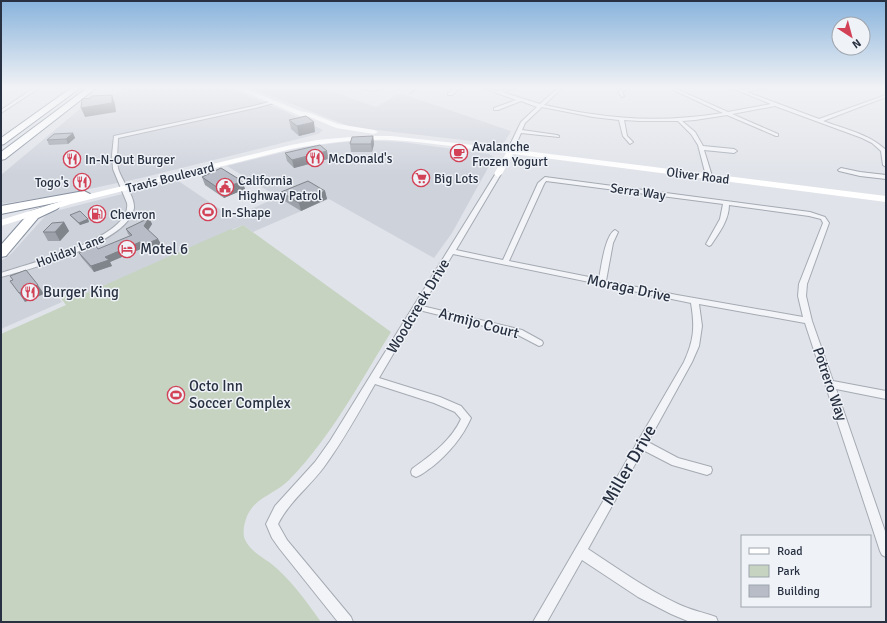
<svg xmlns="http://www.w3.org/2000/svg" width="887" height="623" font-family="Signika,sans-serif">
	<rect width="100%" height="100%" fill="#e0e3e9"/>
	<!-- built -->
	<g fill="#ced2db">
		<path d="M 120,88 L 228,88 L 284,111 L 323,130 L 318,134 L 141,178 L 61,195 L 1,204 L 1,175 L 93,98 L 123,92 Z"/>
		<path d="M 251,88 L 323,88 L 376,107 L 400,93 L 511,131 L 504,143 L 498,144 L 351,127 Z"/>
		<path d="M 360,140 L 402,142 L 489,154 L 494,157 L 452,233 L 434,258 L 329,199 L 253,232 L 243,225 L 80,296 L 77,294 L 68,293 L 58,297 L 62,302 L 1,329 L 1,261 L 11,254 L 48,213 L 177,180 L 239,222 L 233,217 L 278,197 L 227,166 L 304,147 Z"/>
	</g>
	<!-- green -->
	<path fill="#c5d3c0" d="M 243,225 L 391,332 C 360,382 331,437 290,479 C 275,495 253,497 246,519 C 244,524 243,531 244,537 C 248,549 260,556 269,562 C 290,578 306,601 321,622 L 1,622 L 1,334 L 66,305 L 60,297 L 68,293 L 70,295 L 77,294 L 80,296 L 231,229 L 233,230 Z"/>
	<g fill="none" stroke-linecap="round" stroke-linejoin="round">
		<!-- stream -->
		<path stroke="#99b1ca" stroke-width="1.5" d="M 410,93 L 418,88"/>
		<defs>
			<g id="street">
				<path d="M 34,88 L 39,88 L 1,113 L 1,110 Z"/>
				<path d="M 361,88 L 381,88 L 373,91 Z"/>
				<path d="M 456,88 L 460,88 L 452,95 L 448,95 L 448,93 Z"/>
				<path d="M 483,88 C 488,88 494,91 499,91 C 504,90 509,88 515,88 L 502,92 L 540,104 L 558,88 L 562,88 L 544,105 C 560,108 576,112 592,114 C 635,121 680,120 723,113 L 669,88 L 674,88 L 728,112 L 771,104 L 732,88 L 737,88 L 743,90 L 764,88 L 747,92 L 819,119 L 886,95 L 886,97 L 823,121 C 845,129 869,134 886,150 L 886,167 L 883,165 L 881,151 L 872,143 L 862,138 L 775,106 L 732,114 L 778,134 L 778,136 L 776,136 L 727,115 L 695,120 L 682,121 L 695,132 L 703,146 L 734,149 L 737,151 L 734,153 L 704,150 L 712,176 L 709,178 L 706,176 L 698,145 L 691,134 L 678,121 L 640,121 L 624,120 L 627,136 L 633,142 L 630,144 L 623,136 L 619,120 L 593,117 L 542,107 L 525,123 L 522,130 L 557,135 L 559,136 L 559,137 L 521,133 L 513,151 L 510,153 L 507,151 L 521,122 L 537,107 L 521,101 L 498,110 L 494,110 L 494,108 L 516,100 Z"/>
				<path d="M 623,88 L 628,88 L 622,92 L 624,96 L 622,97 L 618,92 Z"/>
				<path d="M 272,101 L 274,101 L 274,103 L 255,108 L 118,138 C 118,148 116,158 118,168 C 121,180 135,196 134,208 C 129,242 31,269 1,277 L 1,273 C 27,264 133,238 127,203 L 113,169 L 112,155 L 114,136 L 254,106 Z"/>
				<path d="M 841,168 L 860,172 L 886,175 L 886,179 L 860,176 L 839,171 L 838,170 Z"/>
				<path d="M 496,173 L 501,174 L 456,250 L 503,260 L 538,183 L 545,177 L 810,212 L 825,217 L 829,223 L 807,284 L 806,296 L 812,321 L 833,381 L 886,391 L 886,399 L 836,389 L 886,534 L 886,557 L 882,555 L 880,551 L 805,323 L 699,304 L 702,326 L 699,346 L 692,362 L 648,442 L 678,458 L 711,467 L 712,470 L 711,473 L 707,475 L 672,465 L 643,450 L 588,549 C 617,568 646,589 678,604 C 690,610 703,612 716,617 L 718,622 L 690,622 L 671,614 L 638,597 L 582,560 L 547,622 L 533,622 L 684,362 C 694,340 695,327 691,303 L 453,254 L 422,306 L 522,330 L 542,341 L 543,343 L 542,345 L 539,346 L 516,334 L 419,310 L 379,378 L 440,397 L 461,406 L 471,418 C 462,438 449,453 432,467 C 427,470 422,475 416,477 L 412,475 L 411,472 L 412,469 C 431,455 451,441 461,419 L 455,412 L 434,403 L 375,384 C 359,412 343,441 324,467 C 309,487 289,502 278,524 L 287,540 L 351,617 L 353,622 L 338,622 L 279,548 L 272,538 L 266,524 L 275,506 L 315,462 L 330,441 ZM 546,181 L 723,204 L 720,219 L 706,244 L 709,246 L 711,245 C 719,233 729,220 729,205 L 809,216 L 821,219 L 823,223 L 799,284 L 798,296 L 803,317 L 677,295 L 606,281 L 613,243 L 618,232 L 615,230 C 605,235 601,268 599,279 L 509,261 L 544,184 Z"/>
			</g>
			<g id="highway">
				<path d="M 71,88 L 80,88 L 4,144 L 1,145 L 1,138 Z"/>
				<path d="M 87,88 L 96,88 L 5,159 L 1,160 L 1,152 Z"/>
				<path d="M 84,191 L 90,194 L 88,196 L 1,214 L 1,206 Z"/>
				<path d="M 53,204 L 57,205 L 59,207 L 57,209 L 38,218 L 6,256 L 1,257 L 1,245 L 30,212 Z"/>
			</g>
		</defs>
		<!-- street casing -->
		<use href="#street" stroke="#a5aab3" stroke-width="2"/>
		<!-- highway casing -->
		<use href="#highway" stroke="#8791a0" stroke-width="2"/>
		<!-- street -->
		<use href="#street" fill="#f2f4f7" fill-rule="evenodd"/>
		<!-- secondary -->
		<g fill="#fff" fill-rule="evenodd">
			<path d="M 236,88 L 244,88 L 300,111 L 310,113 L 338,124 L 374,130 L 378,132 L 374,134 L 336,128 L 310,117 L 305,118 Z"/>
			<path d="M 362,136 L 391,136 L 510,149 L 886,196 L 886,202 L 513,154 L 502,174 L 498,177 L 494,174 L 506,153 C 468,149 429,142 391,140 C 357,139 324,143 291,149 L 71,204 L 1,226 L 1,220 L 65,200 L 291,145 L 317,140 Z"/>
		</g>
		<!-- highway -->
		<use href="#highway" fill="#fff" fill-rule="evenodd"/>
	</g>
	<!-- wall -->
	<g fill="#9da2aa">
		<path d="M 289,120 L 315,132 L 299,136 L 291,129 Z"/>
		<path d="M 73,133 L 75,138 L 68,144 L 49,145 L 47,140 Z"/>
		<path d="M 373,136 L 374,144 L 372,152 L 351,152 L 350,144 Z"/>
		<path d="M 327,151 L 328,159 L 294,168 L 287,161 L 285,153 Z"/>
		<path d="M 202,177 L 242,181 L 245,189 L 224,198 L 205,185 Z"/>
		<path d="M 325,191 L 327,199 L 301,211 L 283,200 L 281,192 Z"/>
		<path d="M 70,215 L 88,219 L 89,222 L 80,225 Z"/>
		<path d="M 149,218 L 152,224 L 148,230 L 158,239 L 161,244 L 146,251 L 143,248 L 110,262 L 112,266 L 94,272 L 82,258 L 79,253 L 98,249 L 130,236 L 128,234 L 126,229 Z"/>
		<path d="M 64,222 L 69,231 L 60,241 L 48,241 L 43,232 Z"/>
	</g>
	<!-- shaded-wall -->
	<g fill="#80848b">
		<path d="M 112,95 L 115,104 L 116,112 L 85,117 L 81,108 Z"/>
		<path d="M 314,122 L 315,132 L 299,136 L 297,126 Z"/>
		<path d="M 73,133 L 75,138 L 68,144 L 66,139 Z"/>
		<path d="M 373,136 L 374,144 L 372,152 L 371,144 Z"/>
		<path d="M 327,151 L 328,159 L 294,168 L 292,160 Z"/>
		<path d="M 242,181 L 245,189 L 224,198 L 221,190 Z"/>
		<path d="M 325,191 L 327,199 L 301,211 L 299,203 Z"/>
		<path d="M 149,218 L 152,224 L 147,232 L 144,226 Z"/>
		<path d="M 88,219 L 89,222 L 80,225 L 79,223 Z"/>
		<path d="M 64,222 L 69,231 L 60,241 L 55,232 Z"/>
		<path d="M 158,239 L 161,244 L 146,251 L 143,245 Z"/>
		<path d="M 140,242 L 143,248 L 110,262 L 112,266 L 94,272 L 91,266 L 105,257 Z"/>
		<path d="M 38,285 L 44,294 L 25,302 L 19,293 Z"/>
	</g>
	<!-- building -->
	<g fill="#b7bcc6" stroke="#80848b">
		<path d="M 112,95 L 112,103 L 81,108 L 82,99 L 91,98 L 91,96 Z"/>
		<path d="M 306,116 L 314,122 L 297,126 L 289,120 Z"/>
		<path d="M 73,133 L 66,139 L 47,140 L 54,134 Z"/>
		<path d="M 373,136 L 371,144 L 350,144 L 352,137 Z"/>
		<path d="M 320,145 L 327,151 L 292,160 L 285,153 Z"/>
		<path d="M 221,168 L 242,181 L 221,190 L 202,177 Z"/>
		<path d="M 308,181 L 325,191 L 299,203 L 281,192 Z"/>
		<path d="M 80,211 L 88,219 L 79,223 L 70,215 Z"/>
		<path d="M 149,218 L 144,226 L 158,239 L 143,245 L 140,242 L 105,257 L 109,260 L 91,266 L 79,253 L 96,246 L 98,249 L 132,235 L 126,229 Z"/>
		<path d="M 64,222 L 55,232 L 43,232 L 52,223 Z"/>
		<path d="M 26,270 L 38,285 L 19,293 L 10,281 L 13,280 L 10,276 Z"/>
	</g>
	<!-- sky -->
	<linearGradient id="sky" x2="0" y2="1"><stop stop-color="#88b3dc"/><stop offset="0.5" stop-color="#f1f2f5"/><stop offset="1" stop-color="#f1f2f5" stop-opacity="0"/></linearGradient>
	<rect width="887" height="175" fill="url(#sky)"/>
	<!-- icons -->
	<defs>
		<symbol id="cafe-ring" viewBox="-11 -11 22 22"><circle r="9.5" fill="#eff2f7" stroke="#d24156" stroke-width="1.5"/><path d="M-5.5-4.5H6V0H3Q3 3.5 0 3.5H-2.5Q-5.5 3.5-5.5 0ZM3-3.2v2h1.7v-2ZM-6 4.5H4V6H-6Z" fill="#d24156"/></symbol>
		<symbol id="restaurant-ring" viewBox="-11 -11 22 22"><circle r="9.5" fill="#eff2f7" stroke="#d24156" stroke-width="1.5"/><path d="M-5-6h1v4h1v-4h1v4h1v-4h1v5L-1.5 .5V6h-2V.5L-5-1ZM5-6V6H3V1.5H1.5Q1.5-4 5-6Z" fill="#d24156"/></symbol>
		<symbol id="supermarket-ring" viewBox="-11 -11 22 22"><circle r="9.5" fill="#eff2f7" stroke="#d24156" stroke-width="1.5"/><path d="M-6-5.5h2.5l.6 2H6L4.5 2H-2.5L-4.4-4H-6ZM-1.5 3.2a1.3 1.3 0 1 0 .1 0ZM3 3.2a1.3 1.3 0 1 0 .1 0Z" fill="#d24156"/></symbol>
		<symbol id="civic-ring" viewBox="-11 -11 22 22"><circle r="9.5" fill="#eff2f7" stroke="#d24156" stroke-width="1.5"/><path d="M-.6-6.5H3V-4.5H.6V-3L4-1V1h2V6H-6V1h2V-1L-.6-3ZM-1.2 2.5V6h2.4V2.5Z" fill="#d24156"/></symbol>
		<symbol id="stadium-ring" viewBox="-11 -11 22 22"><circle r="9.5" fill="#eff2f7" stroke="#d24156" stroke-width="1.5"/><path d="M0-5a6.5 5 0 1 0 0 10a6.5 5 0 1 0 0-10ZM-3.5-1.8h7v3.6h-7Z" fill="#d24156"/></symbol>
		<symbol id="fuel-ring" viewBox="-11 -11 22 22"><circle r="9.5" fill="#eff2f7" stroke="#d24156" stroke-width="1.5"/><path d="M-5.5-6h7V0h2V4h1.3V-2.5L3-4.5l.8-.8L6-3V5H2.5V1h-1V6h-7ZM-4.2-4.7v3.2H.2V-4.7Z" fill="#d24156"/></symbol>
		<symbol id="hotel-ring" viewBox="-11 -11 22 22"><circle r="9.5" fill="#eff2f7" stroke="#d24156" stroke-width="1.5"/><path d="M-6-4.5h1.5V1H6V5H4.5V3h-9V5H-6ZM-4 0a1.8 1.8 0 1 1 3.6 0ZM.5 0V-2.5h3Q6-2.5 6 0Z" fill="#d24156"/></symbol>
	</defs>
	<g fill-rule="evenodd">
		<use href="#cafe-ring" x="449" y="143" width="20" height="20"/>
		<use href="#restaurant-ring" x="305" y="148" width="20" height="20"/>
		<use href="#restaurant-ring" x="62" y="149" width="20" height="20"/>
		<use href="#supermarket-ring" x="411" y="168" width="20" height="20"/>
		<use href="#restaurant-ring" x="72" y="172" width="20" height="20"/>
		<use href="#civic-ring" x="215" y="177" width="20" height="20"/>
		<use href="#stadium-ring" x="198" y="202" width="20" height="20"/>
		<use href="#fuel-ring" x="87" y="204" width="20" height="20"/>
		<use href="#hotel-ring" x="117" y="239" width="20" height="20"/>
		<use href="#restaurant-ring" x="20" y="282" width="20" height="20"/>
		<use href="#stadium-ring" x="166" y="385" width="20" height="20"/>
	</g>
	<g text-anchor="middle" stroke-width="3" stroke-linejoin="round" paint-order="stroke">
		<!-- far-poi labels -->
		<g font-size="13" fill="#283141" stroke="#eff2f7" text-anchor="start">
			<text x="472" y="151">Avalanche<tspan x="472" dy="15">Frozen Yogurt</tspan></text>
			<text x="328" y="163">McDonald's</text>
			<text x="85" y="164">In-N-Out Burger</text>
			<text x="434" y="183">Big Lots</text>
			<text x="238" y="185">California<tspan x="238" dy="15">Highway Patrol</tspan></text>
			<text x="69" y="187" text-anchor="end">Togo's</text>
			<text x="221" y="217">In-Shape</text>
			<text x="110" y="219">Chevron</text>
		</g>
		<!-- far-street labels -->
		<g font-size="13" fill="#283141" stroke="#eff2f7">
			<text transform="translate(698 175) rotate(7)" y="5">Oliver Road</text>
			<text transform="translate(170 177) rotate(-14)" y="5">Travis Boulevard</text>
			<text transform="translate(638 191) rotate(8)" y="5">Serra Way</text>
			<text transform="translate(70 250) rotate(-21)" y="5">Holiday Lane</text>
		</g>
		<!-- poi labels -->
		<g font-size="15" fill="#283141" stroke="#eff2f7" text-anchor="start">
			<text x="140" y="254">Motel 6</text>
			<text x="43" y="297">Burger King</text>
			<text x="189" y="391">Octo Inn<tspan x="189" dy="17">Soccer Complex</tspan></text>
		</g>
		<!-- street labels -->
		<g font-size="15" fill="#283141" stroke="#eff2f7">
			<text transform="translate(629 288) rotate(12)" y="5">Moraga Drive</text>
			<text transform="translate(418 306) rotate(-59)" y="5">Woodcreek Drive</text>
			<text transform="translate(479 323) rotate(15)" y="5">Armijo Court</text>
			<text transform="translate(830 384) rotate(71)" y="5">Potrero Way</text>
		</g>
		<!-- near-street labels -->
		<g font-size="18" fill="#283141" stroke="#eff2f7">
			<text transform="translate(629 465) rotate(-60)" y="6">Miller Drive</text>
		</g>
	</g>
	<!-- border -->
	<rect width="887" height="623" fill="none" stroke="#283141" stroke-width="4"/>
	<!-- legend -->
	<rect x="741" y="535" width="130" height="72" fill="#eff2f7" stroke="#9fa5ae"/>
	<rect x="749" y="548" width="20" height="6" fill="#ffffff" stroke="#9fa5ae"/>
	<text x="777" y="555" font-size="12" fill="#283141">Road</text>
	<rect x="749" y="565" width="20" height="12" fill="#c5d3c0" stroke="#9fa5ae"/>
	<text x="777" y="575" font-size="12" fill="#283141">Park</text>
	<rect x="749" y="585" width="20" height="12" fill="#b7bcc6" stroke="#9fa5ae"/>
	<text x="777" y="595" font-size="12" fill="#283141">Building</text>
	<!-- north arrow -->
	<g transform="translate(851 36) rotate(144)"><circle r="19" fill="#eff2f7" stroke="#9fa5ae"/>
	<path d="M0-3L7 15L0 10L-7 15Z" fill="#d24156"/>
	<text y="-6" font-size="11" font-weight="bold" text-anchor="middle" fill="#283141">N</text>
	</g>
</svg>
